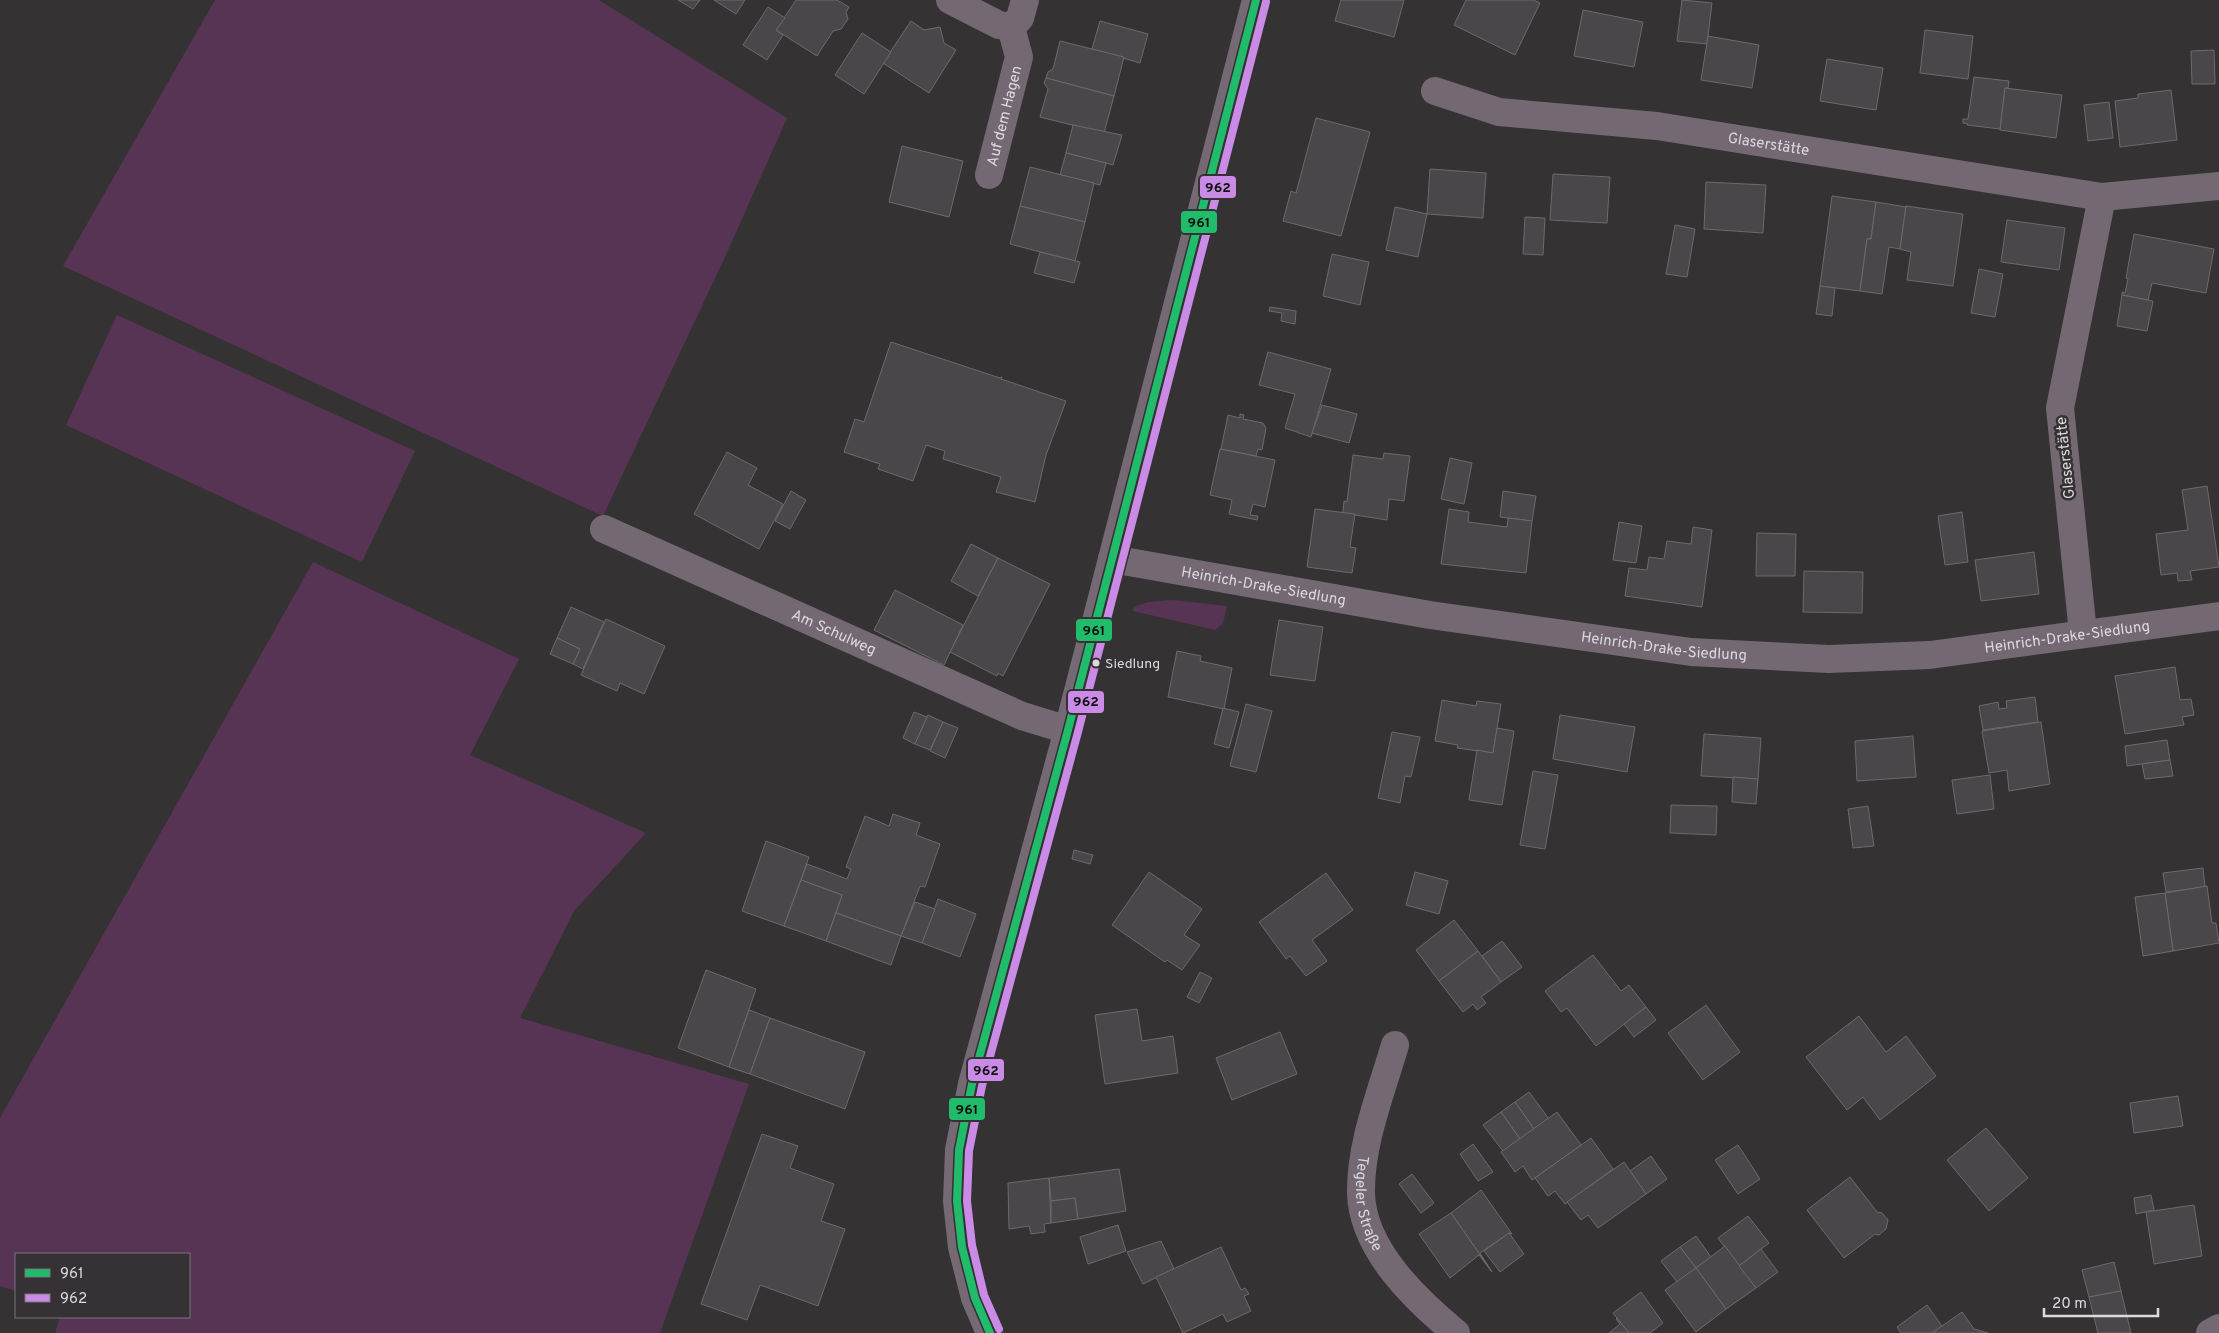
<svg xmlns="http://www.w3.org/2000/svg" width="2219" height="1333" font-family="Overpass,sans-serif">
	<rect width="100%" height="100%" fill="#353234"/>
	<!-- green -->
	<g fill="#583454">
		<path d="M 215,0 L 599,0 L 787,118 L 725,257 L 603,516 L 63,266 Z"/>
		<path d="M 117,315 L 415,451 L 362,562 L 66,425 Z"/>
		<path d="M 313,562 L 519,659 L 470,755 L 646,833 L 574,911 L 520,1018 L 749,1084 L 660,1333 L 55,1333 L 60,1317 L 189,1317 L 189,1254 L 16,1254 L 16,1291 L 0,1286 L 0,1118 Z"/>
		<path d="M 1172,600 L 1227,606 L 1223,623 L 1215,630 L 1133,611 L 1134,607 L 1148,602 Z"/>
	</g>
	<!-- building -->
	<g fill="#494749" stroke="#6c6a6c">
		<path d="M 678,0 L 700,0 L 693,9 Z"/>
		<path d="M 714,0 L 745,0 L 736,14 Z"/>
		<path d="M 796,0 L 837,0 L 849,7 L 846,12 L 848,19 L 841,29 L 833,31 L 817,56 L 776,30 Z"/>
		<path d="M 1341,0 L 1404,0 L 1394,37 L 1335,21 Z"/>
		<path d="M 1466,0 L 1533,0 L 1540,3 L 1515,55 L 1454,25 Z"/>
		<path d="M 1682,0 L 1712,3 L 1707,44 L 1677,41 Z"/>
		<path d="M 768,7 L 785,18 L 776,30 L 783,35 L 767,60 L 743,45 Z"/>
		<path d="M 1583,10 L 1643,22 L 1634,67 L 1574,56 Z"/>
		<path d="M 911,21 L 924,30 L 940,27 L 944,43 L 956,50 L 929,93 L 883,63 Z"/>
		<path d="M 1100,21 L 1148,34 L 1140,63 L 1092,49 Z"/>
		<path d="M 1925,30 L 1973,36 L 1968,79 L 1920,73 Z"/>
		<path d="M 862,33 L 891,52 L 864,94 L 835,75 Z"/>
		<path d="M 1708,36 L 1759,45 L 1752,88 L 1701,80 Z"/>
		<path d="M 1060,41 L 1124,57 L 1114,96 L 1046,78 L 1048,72 L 1053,69 Z"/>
		<path d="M 2214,50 L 2215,84 L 2192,84 L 2191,51 Z"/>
		<path d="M 1827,59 L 1883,68 L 1876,110 L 1820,101 Z"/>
		<path d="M 1974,77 L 2009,81 L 2008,88 L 2005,88 L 2000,129 L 1967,125 L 1968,124 L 1963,123 L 1963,119 L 1968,119 Z"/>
		<path d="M 1046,78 L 1114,96 L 1104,133 L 1040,117 L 1048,89 L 1044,83 Z"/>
		<path d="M 2005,88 L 2062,95 L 2056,138 L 2000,130 Z"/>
		<path d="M 2171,90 L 2177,140 L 2120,147 L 2115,101 L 2138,98 L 2138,94 Z"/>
		<path d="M 2109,102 L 2113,138 L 2088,141 L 2084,105 Z"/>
		<path d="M 1316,118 L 1370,132 L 1341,236 L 1283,221 L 1291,191 L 1296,193 Z"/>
		<path d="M 1073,125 L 1122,135 L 1113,165 L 1066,153 Z"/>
		<path d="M 902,146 L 963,161 L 949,217 L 889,202 Z"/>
		<path d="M 1066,153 L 1106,163 L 1100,185 L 1060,175 Z"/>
		<path d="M 1030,167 L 1094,183 L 1085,222 L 1020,206 Z"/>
		<path d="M 1430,169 L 1486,173 L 1483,218 L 1427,214 Z"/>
		<path d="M 1553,174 L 1610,177 L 1607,223 L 1550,220 Z"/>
		<path d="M 1706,182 L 1766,185 L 1763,233 L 1704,229 Z"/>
		<path d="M 1832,196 L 1876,202 L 1871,239 L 1867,239 L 1860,291 L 1820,286 Z"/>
		<path d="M 1876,202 L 1906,207 L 1900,249 L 1889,247 L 1882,294 L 1860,291 L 1867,239 L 1871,239 Z"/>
		<path d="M 1020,206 L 1085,222 L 1075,261 L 1010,244 Z"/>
		<path d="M 1906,206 L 1963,214 L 1953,286 L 1907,280 L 1911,252 L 1900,249 Z"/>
		<path d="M 1395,207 L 1427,214 L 1418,257 L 1386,250 Z"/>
		<path d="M 1525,217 L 1545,218 L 1543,255 L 1523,254 Z"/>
		<path d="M 2007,220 L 2065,228 L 2059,270 L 2001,262 Z"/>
		<path d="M 1675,225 L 1695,229 L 1687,277 L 1666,274 Z"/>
		<path d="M 2134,234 L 2214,249 L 2206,293 L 2152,283 L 2148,300 L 2122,295 L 2122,292 L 2125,293 L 2128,279 L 2126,278 Z"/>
		<path d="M 1040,252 L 1080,262 L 1074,283 L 1034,273 Z"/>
		<path d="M 1332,254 L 1369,262 L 1360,305 L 1323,296 Z"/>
		<path d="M 1979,269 L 2003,274 L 1995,317 L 1971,313 Z"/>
		<path d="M 1820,286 L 1835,288 L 1832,316 L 1816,314 Z"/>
		<path d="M 2122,295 L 2153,301 L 2147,331 L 2117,326 Z"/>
		<path d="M 1270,307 L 1296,311 L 1295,324 L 1281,321 L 1282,313 L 1269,311 Z"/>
		<path d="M 891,342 L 1000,378 L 1002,377 L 1001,379 L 1066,401 L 1046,455 L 1035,502 L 996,492 L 1001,477 L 943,459 L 945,451 L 926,445 L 913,481 L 878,469 L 880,464 L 844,452 L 855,419 L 864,422 Z"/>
		<path d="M 1268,352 L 1331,369 L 1311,437 L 1285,428 L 1295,394 L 1259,385 Z"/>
		<path d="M 1322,405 L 1357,414 L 1349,443 L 1312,433 Z"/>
		<path d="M 1240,414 L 1244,415 L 1243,419 L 1263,423 L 1266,428 L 1262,450 L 1258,449 L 1256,456 L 1221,449 L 1228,415 L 1240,418 Z"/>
		<path d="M 1220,449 L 1275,460 L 1265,507 L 1253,504 L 1250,515 L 1258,516 L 1257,520 L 1229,514 L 1232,500 L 1210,495 Z"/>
		<path d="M 727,452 L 757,468 L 748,485 L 783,504 L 759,549 L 694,514 Z"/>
		<path d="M 1384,453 L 1410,456 L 1404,501 L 1389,499 L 1387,520 L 1343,513 L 1344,501 L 1347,502 L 1353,455 L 1383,459 Z"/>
		<path d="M 1450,458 L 1472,463 L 1464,504 L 1441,499 Z"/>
		<path d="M 2207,486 L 2219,567 L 2190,571 L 2192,580 L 2178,581 L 2177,573 L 2161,575 L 2156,534 L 2188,530 L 2182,490 Z"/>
		<path d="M 791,491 L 806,500 L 790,529 L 775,521 Z"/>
		<path d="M 1503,491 L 1536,496 L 1532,521 L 1500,517 Z"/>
		<path d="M 1315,509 L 1355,514 L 1350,547 L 1356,548 L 1352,573 L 1307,567 Z"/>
		<path d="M 1449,509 L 1469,512 L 1468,522 L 1507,527 L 1508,518 L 1532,521 L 1526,573 L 1441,564 Z"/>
		<path d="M 1962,512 L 1968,562 L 1945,565 L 1938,516 Z"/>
		<path d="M 1619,522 L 1642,526 L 1636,563 L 1613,560 Z"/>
		<path d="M 1693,527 L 1712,530 L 1702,607 L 1625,596 L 1629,568 L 1647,570 L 1649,557 L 1664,559 L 1667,541 L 1691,544 Z"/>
		<path d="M 1757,533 L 1796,534 L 1795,576 L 1756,576 Z"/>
		<path d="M 971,544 L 998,558 L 978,596 L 951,581 Z"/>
		<path d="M 2034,552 L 2039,594 L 1981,601 L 1975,560 Z"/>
		<path d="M 998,558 L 1050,584 L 1003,676 L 998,673 L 997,676 L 950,652 Z"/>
		<path d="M 1804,571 L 1863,572 L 1862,613 L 1803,612 Z"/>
		<path d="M 895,590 L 963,625 L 944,665 L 874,630 Z"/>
		<path d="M 571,607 L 604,622 L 583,669 L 573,664 L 580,649 L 557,638 Z"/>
		<path d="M 606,619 L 665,646 L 644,694 L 620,683 L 617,691 L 581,675 Z"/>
		<path d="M 1279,620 L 1323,627 L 1315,681 L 1270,675 Z"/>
		<path d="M 557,638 L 580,649 L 573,664 L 550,654 Z"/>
		<path d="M 1177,651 L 1201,656 L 1200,661 L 1232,668 L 1224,709 L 1168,697 Z"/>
		<path d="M 2175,667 L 2180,700 L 2191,699 L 2194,715 L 2182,717 L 2184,725 L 2125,734 L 2115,676 Z"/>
		<path d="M 2035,697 L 2038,722 L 1983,730 L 1979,706 L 1998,702 L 1999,709 L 2007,708 L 2006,701 Z"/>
		<path d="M 1442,700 L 1476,706 L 1477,701 L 1501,704 L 1493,753 L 1457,748 L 1458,745 L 1435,741 Z"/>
		<path d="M 1246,704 L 1272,711 L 1256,772 L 1230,766 Z"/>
		<path d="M 1223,708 L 1239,712 L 1229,748 L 1214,744 Z"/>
		<path d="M 914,712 L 927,717 L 915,744 L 903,738 Z"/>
		<path d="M 928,715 L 943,722 L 930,750 L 915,744 Z"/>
		<path d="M 1560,715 L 1635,727 L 1627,772 L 1553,759 Z"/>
		<path d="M 943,722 L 958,728 L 945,758 L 930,751 Z"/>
		<path d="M 2041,722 L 2050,784 L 2009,791 L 2007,770 L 1989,773 L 1982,731 Z"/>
		<path d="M 1497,728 L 1514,731 L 1502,805 L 1469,800 L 1477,750 L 1493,753 Z"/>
		<path d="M 1392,732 L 1420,737 L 1411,777 L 1405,776 L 1400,803 L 1378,798 Z"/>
		<path d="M 1704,734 L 1761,738 L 1758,779 L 1701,776 Z"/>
		<path d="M 1913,736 L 1916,777 L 1857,781 L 1855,741 Z"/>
		<path d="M 2167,740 L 2170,760 L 2127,766 L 2125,746 Z"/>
		<path d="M 2170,760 L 2173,776 L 2145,779 L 2142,764 Z"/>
		<path d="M 1533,771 L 1558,775 L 1545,849 L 1520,845 Z"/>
		<path d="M 1990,775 L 1994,809 L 1957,814 L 1952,780 Z"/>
		<path d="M 1733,777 L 1758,779 L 1756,804 L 1732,802 Z"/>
		<path d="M 1671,805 L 1717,806 L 1716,835 L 1670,833 Z"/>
		<path d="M 1868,806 L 1874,846 L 1853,848 L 1848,809 Z"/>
		<path d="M 893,814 L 920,823 L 916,835 L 940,844 L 925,887 L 920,886 L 901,936 L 836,913 L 842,895 L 801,880 L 807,864 L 847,879 L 851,869 L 846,867 L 865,816 L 889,826 Z"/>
		<path d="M 766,841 L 809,857 L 784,926 L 742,911 Z"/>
		<path d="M 1074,850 L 1093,855 L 1090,864 L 1072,859 Z"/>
		<path d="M 2203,868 L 2205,887 L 2166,892 L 2163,873 Z"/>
		<path d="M 1149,872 L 1202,909 L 1184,935 L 1200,945 L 1182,970 L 1167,960 L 1165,962 L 1112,925 Z"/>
		<path d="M 1415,872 L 1448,881 L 1439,914 L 1406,905 Z"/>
		<path d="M 1326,873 L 1353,910 L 1312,940 L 1327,961 L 1306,976 L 1290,956 L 1286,959 L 1259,922 Z"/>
		<path d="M 801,880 L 842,895 L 826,941 L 784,926 Z"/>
		<path d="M 2207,886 L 2212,923 L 2216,923 L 2219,943 L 2173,951 L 2165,893 Z"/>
		<path d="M 2165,893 L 2173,951 L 2143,956 L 2135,897 Z"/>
		<path d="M 938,899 L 976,914 L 960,957 L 922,943 Z"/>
		<path d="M 915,902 L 935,909 L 922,943 L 901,936 Z"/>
		<path d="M 836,913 L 901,936 L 891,965 L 826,941 Z"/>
		<path d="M 1454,920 L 1478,951 L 1439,981 L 1416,950 Z"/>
		<path d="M 1502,941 L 1522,967 L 1501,982 L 1482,956 Z"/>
		<path d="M 1478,951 L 1501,982 L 1481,997 L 1486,1003 L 1477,1010 L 1473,1004 L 1463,1012 L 1439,981 Z"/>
		<path d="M 1593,955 L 1621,991 L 1629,985 L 1646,1007 L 1596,1046 L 1567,1008 L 1561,1012 L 1545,991 Z"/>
		<path d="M 706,970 L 756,989 L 729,1067 L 678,1048 Z"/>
		<path d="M 1200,972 L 1212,978 L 1199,1003 L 1187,997 Z"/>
		<path d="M 1706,1005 L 1740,1052 L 1703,1080 L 1668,1033 Z"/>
		<path d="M 1646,1007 L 1656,1020 L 1634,1037 L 1624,1024 Z"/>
		<path d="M 1137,1009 L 1142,1041 L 1173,1036 L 1178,1073 L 1105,1084 L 1095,1015 Z"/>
		<path d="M 749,1010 L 770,1018 L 750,1074 L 729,1067 Z"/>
		<path d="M 1859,1016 L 1886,1052 L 1906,1036 L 1936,1076 L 1880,1120 L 1863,1097 L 1847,1110 L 1806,1057 Z"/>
		<path d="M 770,1018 L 865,1052 L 845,1109 L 750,1074 Z"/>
		<path d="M 1280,1032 L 1297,1074 L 1232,1100 L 1216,1058 Z"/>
		<path d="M 1529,1092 L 1549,1119 L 1534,1129 L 1515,1102 Z"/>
		<path d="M 2178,1096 L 2183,1126 L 2134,1133 L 2130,1103 Z"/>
		<path d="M 1515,1102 L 1534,1129 L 1520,1139 L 1501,1112 Z"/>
		<path d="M 1501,1112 L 1520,1139 L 1503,1151 L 1483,1125 Z"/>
		<path d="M 1557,1112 L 1581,1145 L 1532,1180 L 1523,1166 L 1515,1172 L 1501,1152 Z"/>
		<path d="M 1986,1128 L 2028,1178 L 1989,1211 L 1947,1160 Z"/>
		<path d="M 762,1134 L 798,1146 L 790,1168 L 834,1184 L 821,1221 L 845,1229 L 818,1306 L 760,1285 L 747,1320 L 701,1304 Z"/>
		<path d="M 1591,1138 L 1613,1169 L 1565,1204 L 1555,1191 L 1548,1196 L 1535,1178 Z"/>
		<path d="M 1473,1144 L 1493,1172 L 1478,1181 L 1460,1154 Z"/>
		<path d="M 1738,1145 L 1760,1179 L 1738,1194 L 1715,1160 Z"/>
		<path d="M 1651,1156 L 1667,1179 L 1646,1194 L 1630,1171 Z"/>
		<path d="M 1624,1162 L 1646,1194 L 1598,1228 L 1588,1215 L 1581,1220 L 1567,1202 Z"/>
		<path d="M 1119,1169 L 1126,1211 L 1078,1219 L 1075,1198 L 1051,1201 L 1049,1178 Z"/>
		<path d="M 1412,1174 L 1434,1203 L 1421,1213 L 1399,1184 Z"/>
		<path d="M 1850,1177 L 1877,1212 L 1882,1213 L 1888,1220 L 1886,1229 L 1879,1235 L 1875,1234 L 1844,1258 L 1807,1210 Z"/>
		<path d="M 1049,1178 L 1051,1223 L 1044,1224 L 1045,1232 L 1031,1234 L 1029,1226 L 1009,1229 L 1008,1183 Z"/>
		<path d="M 1481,1190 L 1512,1234 L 1509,1233 L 1480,1253 L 1492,1272 L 1451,1213 Z"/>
		<path d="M 2151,1195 L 2154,1210 L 2136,1214 L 2134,1198 Z"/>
		<path d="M 1075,1198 L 1078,1219 L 1051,1223 L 1051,1201 Z"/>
		<path d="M 2194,1205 L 2202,1256 L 2154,1264 L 2146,1212 Z"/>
		<path d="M 1451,1213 L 1492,1272 L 1479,1255 L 1450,1278 L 1419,1234 Z"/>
		<path d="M 1748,1216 L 1769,1243 L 1739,1266 L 1718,1238 Z"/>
		<path d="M 1118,1225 L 1126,1251 L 1088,1264 L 1080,1237 Z"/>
		<path d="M 1509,1233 L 1524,1254 L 1500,1272 L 1484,1251 Z"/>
		<path d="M 1696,1236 L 1711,1257 L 1696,1268 L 1680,1247 Z"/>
		<path d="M 1161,1241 L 1174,1269 L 1143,1284 L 1127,1252 Z"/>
		<path d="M 1725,1246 L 1756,1288 L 1726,1309 L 1696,1268 Z"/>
		<path d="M 1221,1247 L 1241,1290 L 1245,1288 L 1249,1294 L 1244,1296 L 1251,1311 L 1227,1322 L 1223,1314 L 1183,1333 L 1156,1277 Z"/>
		<path d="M 1680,1247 L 1696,1268 L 1677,1282 L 1661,1261 Z"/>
		<path d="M 1761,1249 L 1778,1272 L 1756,1288 L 1739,1266 Z"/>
		<path d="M 2114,1262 L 2121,1291 L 2089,1297 L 2082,1270 Z"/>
		<path d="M 1696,1268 L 1726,1309 L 1696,1332 L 1665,1290 Z"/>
		<path d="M 2121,1291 L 2131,1333 L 2098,1333 L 2089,1297 Z"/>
		<path d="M 1641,1292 L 1663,1323 L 1650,1333 L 1629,1333 L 1613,1313 Z"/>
		<path d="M 1927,1305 L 1942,1326 L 1932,1333 L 1901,1333 L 1897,1327 Z"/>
		<path d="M 1962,1312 L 1974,1329 L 1988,1333 L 1932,1333 Z"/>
		<path d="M 1617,1318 L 1629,1333 L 1609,1333 L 1620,1324 L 1616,1319 Z"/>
	</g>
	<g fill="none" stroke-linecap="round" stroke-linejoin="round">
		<!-- minor -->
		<g stroke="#746972" stroke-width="28">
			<path d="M 950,0 L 999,25 L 1011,27 L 1020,18 L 1025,0"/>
			<path id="s1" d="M 1435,91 L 1499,112 L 1657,126 L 2102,197 L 2219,186"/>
			<path id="s2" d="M 989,175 L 1019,57 L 1011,27"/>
			<path id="s3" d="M 604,529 L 1022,716 L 1068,730"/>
			<path id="s4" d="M 1112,559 L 1430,615 L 1691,652 L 1829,659 L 1930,655 L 2219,616"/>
			<path d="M 2083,633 L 2060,408 L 2102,197"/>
			<path id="s5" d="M 1395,1045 C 1381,1093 1360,1144 1361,1194 C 1363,1250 1416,1300 1456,1333"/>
			<path d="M 2210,1333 L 2219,1328"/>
		</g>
		<!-- major -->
		<path stroke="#756973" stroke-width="28" d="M 990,1333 L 975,1298 L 962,1247 L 957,1201 L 959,1150 L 972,1084 L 1068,730 L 1256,0"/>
		<defs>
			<path id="bus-1" d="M 990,1333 L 975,1298 L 962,1247 L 957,1201 L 959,1150 L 972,1084 L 1068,730 L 1256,0"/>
			<path id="bus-2" d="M 999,1329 L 984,1295 L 972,1245 L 967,1201 L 969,1151 L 982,1086 L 1078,732 L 1266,2"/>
		</defs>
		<!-- bus-1 casing -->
		<use href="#bus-1" stroke="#363135" stroke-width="11"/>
		<!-- bus-2 casing -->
		<use href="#bus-2" stroke="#363135" stroke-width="11"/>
		<!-- bus-1 -->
		<use href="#bus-1" stroke="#20bc6c" stroke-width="8"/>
		<!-- bus-2 -->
		<use href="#bus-2" stroke="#ca8be6" stroke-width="8"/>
	</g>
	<!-- markers -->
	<circle fill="#dddadd" stroke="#363135" stroke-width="2" cx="1096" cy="663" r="4.5"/>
	<g text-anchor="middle" stroke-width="5" stroke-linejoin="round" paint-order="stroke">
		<!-- bus labels -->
		<g font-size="14" fill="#dddadd" stroke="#363135" text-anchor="start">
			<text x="1105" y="668">Siedlung</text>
		</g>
		<!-- street labels -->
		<g font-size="15" fill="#dddadd" stroke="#363135">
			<text dy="5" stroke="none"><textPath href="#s2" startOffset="61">Auf dem Hagen</textPath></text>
			<text dy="5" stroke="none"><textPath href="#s1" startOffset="339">Glaserstätte</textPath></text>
			<text transform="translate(2065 458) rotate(-96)" y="5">Glaserstätte</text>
			<text dy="5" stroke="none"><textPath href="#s4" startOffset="154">Heinrich-Drake-Siedlung</textPath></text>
			<text dy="5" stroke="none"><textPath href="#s3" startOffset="252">Am Schulweg</textPath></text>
			<text dy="5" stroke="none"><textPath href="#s4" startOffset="964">Heinrich-Drake-Siedlung</textPath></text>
			<text dy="5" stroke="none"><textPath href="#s4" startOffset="559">Heinrich-Drake-Siedlung</textPath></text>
			<text dy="5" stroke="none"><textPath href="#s5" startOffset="164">Tegeler Straße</textPath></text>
		</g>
	</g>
	<g stroke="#363135" stroke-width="2">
		<rect x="1199" y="175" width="38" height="24" rx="5" fill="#ca8be6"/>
		<rect x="1180" y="210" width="38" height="24" rx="5" fill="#20bc6c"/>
		<rect x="1075" y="618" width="38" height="24" rx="5" fill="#20bc6c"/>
		<rect x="1067" y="690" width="38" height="24" rx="5" fill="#ca8be6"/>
		<rect x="967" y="1058" width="38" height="24" rx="5" fill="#ca8be6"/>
		<rect x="948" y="1097" width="38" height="24" rx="5" fill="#20bc6c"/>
	</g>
	<g font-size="14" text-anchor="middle" font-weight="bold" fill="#111">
		<text x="1218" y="192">962</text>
		<text x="1199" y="227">961</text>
		<text x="1094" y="635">961</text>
		<text x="1086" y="706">962</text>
		<text x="986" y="1075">962</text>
		<text x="967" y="1114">961</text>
	</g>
	<!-- legend -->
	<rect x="15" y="1253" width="175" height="65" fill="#363135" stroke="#797578"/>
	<rect x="25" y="1269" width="25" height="8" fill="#20bc6c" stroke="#797578"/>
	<text x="60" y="1278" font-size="15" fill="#dddadd">961</text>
	<rect x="25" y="1294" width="25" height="8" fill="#ca8be6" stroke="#797578"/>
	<text x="60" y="1303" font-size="15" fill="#dddadd">962</text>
	<!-- scale -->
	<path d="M2044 1308v8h114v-8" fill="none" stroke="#dddadd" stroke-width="2.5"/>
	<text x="2052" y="1308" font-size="15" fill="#dddadd" stroke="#363135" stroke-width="4" paint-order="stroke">20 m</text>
</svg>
